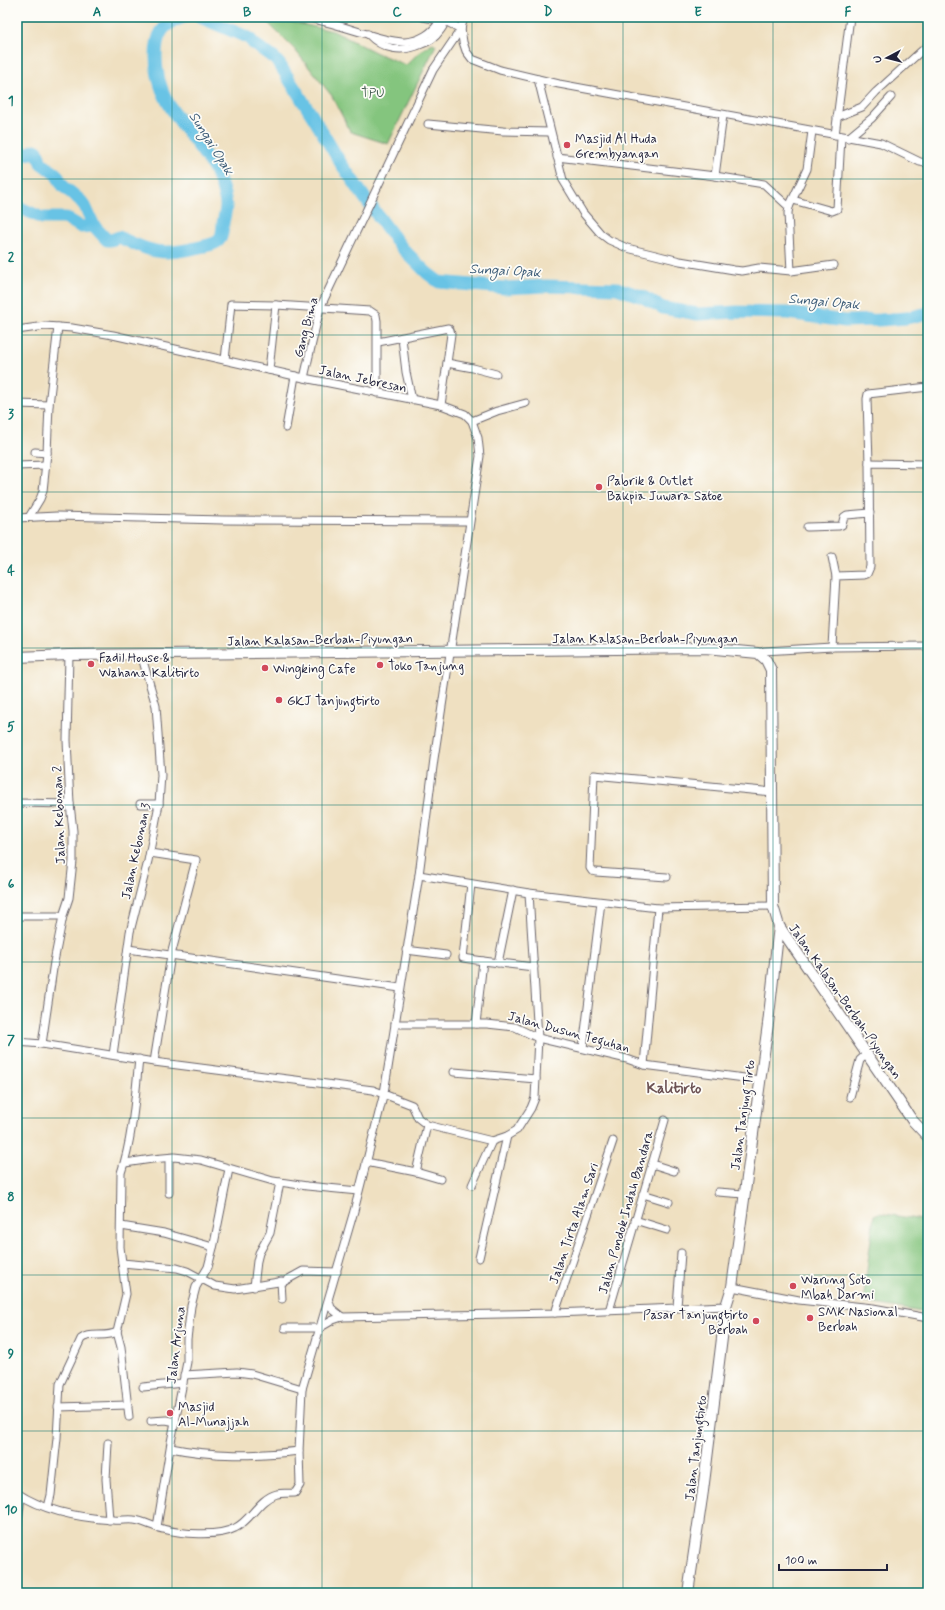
<svg xmlns="http://www.w3.org/2000/svg" width="945" height="1610" font-family="Mynerve,sans-serif">
	<rect width="100%" height="100%" fill="#fdfcf7"/>
	<filter id="ink" filterUnits="userSpaceOnUse"><feTurbulence type="fractalNoise" baseFrequency=".025" numOctaves="2"/><feDisplacementMap in="SourceGraphic" scale="8" xChannelSelector="R" yChannelSelector="G"/><feConvolveMatrix kernelMatrix="1 2 1 2 8 2 1 2 1" color-interpolation-filters="sRGB"/></filter>
	<filter id="wash" filterUnits="userSpaceOnUse"><feTurbulence type="fractalNoise" baseFrequency=".012" numOctaves="4" result="noise"/><feDisplacementMap in="SourceGraphic" scale="16" xChannelSelector="R" yChannelSelector="G"/><feGaussianBlur stdDeviation="0.9" result="paint"/><feColorMatrix in="noise" values="0 0 0 0 0 0 0 0 0 0 0 0 0 0 0 0 0 1.4 0 .05"/><feComposite in="paint" operator="in"/></filter>
	<g filter="url(#wash)">
		<rect width="100%" height="100%" fill="#efe0c1"/>
		<!-- green -->
		<g fill="#84c57e" stroke="#53745c">
			<path d="M 265,20 L 292,22 L 333,31 L 377,53 L 406,65 C 415,57 421,49 433,43 L 436,45 L 388,144 L 354,133 L 350,131 L 332,96 L 295,50 Z"/>
			<path d="M 879,1213 L 928,1221 L 928,1313 L 863,1302 L 874,1215 Z"/>
		</g>
		<g fill="none" stroke-linecap="round" stroke-linejoin="round">
			<!-- river -->
			<g stroke="#67c3e5" stroke-width="13">
				<path d="M 200,17 L 249,38 L 254,44 L 274,58 L 280,65 L 313,117 L 340,162 L 367,201 L 402,248 L 427,273 L 439,282 L 505,288 L 546,286 L 617,288 L 643,297 L 663,308 L 698,314 L 737,312 L 787,313 L 845,321 L 880,320 L 907,318 L 928,313"/>
				<path d="M 17,150 L 28,154 L 35,150 L 37,151 L 41,163 L 56,174 L 64,187 L 80,200 L 85,206 L 94,226 L 107,240 L 111,240 L 119,237 C 152,253 164,256 200,247 C 220,243 222,242 223,223 C 224,217 226,211 226,205 C 226,199 220,181 218,176 C 196,134 156,108 156,57 C 156,33 162,25 184,17"/>
				<path d="M 17,208 L 23,209 L 42,218 L 66,218 L 81,227 L 94,226"/>
			</g>
		</g>
	</g>
	<g filter="url(#ink)">
		<g fill="none" stroke-linecap="round" stroke-linejoin="round">
			<defs>
				<g id="street">
					<path d="M 306,17 C 324,21 342,26 360,32 C 374,36 390,42 405,42 C 419,41 434,33 440,20"/>
					<path d="M 423,17 L 445,21 L 461,29"/>
					<path d="M 461,29 L 463,42 L 466,51 L 472,59 L 500,70 L 559,84 L 881,143 L 920,162 L 928,163"/>
					<path d="M 368,34 C 383,50 402,53 422,44 C 428,42 435,38 439,32 C 442,29 444,25 445,21"/>
					<path d="M 538,79 L 563,180 L 583,213 L 601,234 L 609,240 L 627,248 L 680,261 L 734,270 L 742,271 L 759,268 L 791,271 L 834,265"/>
					<path d="M 837,117 L 862,107 L 876,92 L 928,45"/>
					<path d="M 428,124 L 503,131 L 550,132"/>
					<path d="M 835,135 L 850,17"/>
					<path d="M 848,138 L 872,118 L 891,97"/>
					<path d="M 557,157 L 715,176 L 723,115"/>
					<path d="M 715,176 L 764,184 L 789,207"/>
					<path d="M 793,200 L 832,211 L 837,209 L 841,137"/>
					<path d="M 791,271 L 788,213 L 789,207 L 807,169 L 812,131"/>
					<path d="M 17,330 L 45,326 L 72,328 L 113,335 L 304,378 L 441,405 L 465,414 L 472,421 L 478,438 L 480,456 L 434,759 L 419,875 L 384,1093 L 354,1211 L 302,1389 L 299,1451 L 300,1485 L 295,1493 C 289,1493 283,1493 277,1494 C 258,1499 251,1521 235,1528 C 218,1537 181,1534 163,1529 C 153,1527 144,1521 134,1520 C 127,1519 120,1521 113,1520 C 81,1518 44,1511 17,1493"/>
					<path d="M 402,338 L 406,372 L 412,400"/>
					<path d="M 378,342 L 448,328 L 450,330 L 451,334 L 447,363"/>
					<path d="M 225,360 L 231,304 L 276,305 L 370,311 L 376,315 L 377,321 L 377,393"/>
					<path d="M 269,370 L 276,305"/>
					<path d="M 304,378 L 320,308 L 433,70 L 461,29 L 464,17"/>
					<path d="M 17,404 L 49,405"/>
					<path d="M 441,405 L 447,363 L 473,368 L 496,374"/>
					<path d="M 472,421 L 497,411 L 526,403"/>
					<path d="M 286,428 L 295,376"/>
					<path d="M 35,452 L 47,453"/>
					<path d="M 869,463 L 867,399 L 868,394 L 928,387"/>
					<path d="M 17,466 L 46,465"/>
					<path d="M 29,517 L 40,499 L 43,491 L 47,453 L 49,405 L 58,327"/>
					<path d="M 17,518 L 57,516 L 223,520 L 469,521"/>
					<path d="M 807,527 L 839,526 L 842,525 L 844,517 L 847,515 L 870,513"/>
					<path d="M 832,557 L 836,576"/>
					<path d="M 832,647 L 836,576 L 864,575 L 867,574 L 870,567 L 869,463 L 928,464"/>
					<path d="M 758,653 L 764,651 L 832,647 L 928,646"/>
					<path d="M 17,803 L 70,804"/>
					<path d="M 140,804 L 159,804"/>
					<path d="M 150,853 L 196,860 L 171,955 L 154,1062"/>
					<path d="M 419,875 L 529,893 L 658,908 L 773,906"/>
					<path d="M 667,877 L 596,872 L 592,871 L 590,868 L 594,775 L 773,792"/>
					<path d="M 471,884 L 463,958 L 483,961"/>
					<path d="M 17,916 L 63,916"/>
					<path d="M 128,949 L 400,988"/>
					<path d="M 406,950 L 446,955"/>
					<path d="M 498,963 L 513,890"/>
					<path d="M 395,1024 L 487,1024 L 515,1027 L 538,1038 L 627,1059 L 644,1065 L 760,1080"/>
					<path d="M 476,1024 L 483,961 L 534,967"/>
					<path d="M 17,1042 L 42,1044 L 154,1062 L 373,1090 L 412,1105 L 418,1118 L 427,1125 L 492,1141 L 507,1136 L 517,1130 L 531,1108 L 535,1098 L 538,1038 L 529,893"/>
					<path d="M 42,1044 L 54,962 L 63,916 L 69,898 L 73,861 L 73,831 L 70,804 L 67,740 L 69,655"/>
					<path d="M 583,1048 L 601,902"/>
					<path d="M 113,1055 L 130,932 L 148,861 L 159,804 L 161,775 L 156,706 L 141,654"/>
					<path d="M 644,1065 L 658,908"/>
					<path d="M 454,1072 L 536,1079"/>
					<path d="M 850,1097 L 860,1060 L 867,1054"/>
					<path d="M 169,1158 L 169,1193"/>
					<path d="M 366,1162 L 416,1172 L 427,1125"/>
					<path d="M 125,1163 L 152,1159 L 174,1157 L 201,1160 L 273,1181 L 307,1186 L 358,1191"/>
					<path d="M 652,1164 L 674,1171"/>
					<path d="M 416,1172 L 440,1179"/>
					<path d="M 472,1185 L 492,1141"/>
					<path d="M 718,1192 L 744,1194"/>
					<path d="M 643,1194 L 669,1202"/>
					<path d="M 635,1220 L 667,1230"/>
					<path d="M 121,1226 L 164,1233 L 213,1247"/>
					<path d="M 479,1258 L 507,1136"/>
					<path d="M 122,1263 L 177,1268 L 187,1271 L 215,1286 L 235,1289 L 285,1281 L 303,1271 L 337,1272"/>
					<path d="M 281,1281 L 282,1299"/>
					<path d="M 254,1287 L 257,1261 L 259,1253 L 270,1233 L 280,1182"/>
					<path d="M 732,1287 L 799,1300 L 873,1308 L 928,1318"/>
					<path d="M 329,1301 L 331,1308 L 342,1317"/>
					<path d="M 677,1307 L 681,1253"/>
					<path d="M 609,1311 L 665,1120"/>
					<path d="M 555,1313 L 613,1141"/>
					<path d="M 321,1327 L 333,1320 L 342,1317 L 555,1313 L 726,1306"/>
					<path d="M 285,1328 L 320,1328"/>
					<path d="M 117,1332 L 121,1347 L 129,1417"/>
					<path d="M 184,1375 L 237,1372 L 252,1374 L 302,1389"/>
					<path d="M 143,1387 L 183,1383"/>
					<path d="M 58,1407 L 128,1405"/>
					<path d="M 151,1421 L 166,1420 L 176,1422"/>
					<path d="M 108,1443 L 106,1479 L 109,1520"/>
					<path d="M 171,1448 C 214,1457 255,1456 299,1451"/>
					<path d="M 48,1507 L 51,1495 L 57,1438 L 60,1384 L 81,1339 C 89,1332 106,1338 117,1332 L 126,1294 L 120,1247 L 121,1173 C 133,1137 135,1097 139,1059"/>
					<path d="M 157,1527 L 171,1442 L 187,1362 L 187,1339 L 191,1306 L 196,1287 L 208,1267 L 214,1244 L 229,1169"/>
					<path d="M 17,1532 L 21,1496"/>
				</g>
				<g id="secondary">
					<path d="M 17,657 L 69,655 L 705,648 L 758,653 L 766,660 L 771,670 L 773,906 L 779,926 L 912,1120 L 928,1137"/>
					<path d="M 688,1593 L 703,1491 L 726,1306 L 732,1287 L 768,1024 L 779,926"/>
				</g>
			</defs>
			<!-- street casing -->
			<use href="#street" stroke="#6a646a" stroke-width="9"/>
			<!-- secondary casing -->
			<use href="#secondary" stroke="#6a646a" stroke-width="12"/>
			<!-- street -->
			<use href="#street" stroke="#fff" stroke-width="7"/>
			<!-- secondary -->
			<use href="#secondary" stroke="#fff" stroke-width="10"/>
		</g>
	</g>
	<!-- grid -->
	<path fill="none" stroke="#0f766e" stroke-width="1" stroke-opacity="0.55" d="M 172,17 L 172,1593M 322,17 L 322,1593M 472,17 L 472,1593M 623,17 L 623,1593M 773,17 L 773,1593M 17,179 L 928,179M 17,335 L 928,335M 17,492 L 928,492M 17,648 L 928,648M 17,805 L 928,805M 17,962 L 928,962M 17,1118 L 928,1118M 17,1275 L 928,1275M 17,1431 L 928,1431"/>
	<!-- markers -->
	<g fill="#d1495b" stroke="#fdfcf7" stroke-width="1.5">
		<circle cx="567" cy="145" r="4"/>
		<circle cx="599" cy="487" r="4"/>
		<circle cx="91" cy="664" r="4"/>
		<circle cx="380" cy="665" r="4"/>
		<circle cx="265" cy="668" r="4"/>
		<circle cx="279" cy="700" r="4"/>
		<circle cx="793" cy="1286" r="4"/>
		<circle cx="810" cy="1318" r="4"/>
		<circle cx="756" cy="1321" r="4"/>
		<circle cx="170" cy="1413" r="4"/>
	</g>
	<g text-anchor="middle" stroke-width="3.5" stroke-linejoin="round" paint-order="stroke">
		<!-- park labels -->
		<g font-size="13" fill="#445b52" stroke="#fdfcf7">
			<text x="373" y="97">TPU</text>
		</g>
		<!-- poi labels -->
		<g font-size="13" fill="#22223b" stroke="#fdfcf7" text-anchor="start">
			<text x="575" y="143">Masjid Al Huda<tspan x="575" dy="15">Grembyangan</tspan></text>
			<text x="607" y="485">Pabrik &amp; Outlet<tspan x="607" dy="15">Bakpia Juwara Satoe</tspan></text>
			<text x="99" y="662">Fadil House &amp;<tspan x="99" dy="15">Wahana Kalitirto</tspan></text>
			<text x="388" y="670">Toko Tanjung</text>
			<text x="273" y="673">Wingking Cafe</text>
			<text x="287" y="705">GKJ Tanjungtirto</text>
			<text x="801" y="1284">Warung Soto<tspan x="801" dy="15">Mbah Darmi</tspan></text>
			<text x="818" y="1316">SMK Nasional<tspan x="818" dy="15">Berbah</tspan></text>
			<text x="748" y="1319" text-anchor="end">Pasar Tanjungtirto<tspan x="748" dy="15">Berbah</tspan></text>
			<text x="178" y="1411">Masjid<tspan x="178" dy="15">Al-Munajjah</tspan></text>
		</g>
		<!-- street labels -->
		<g font-size="13" fill="#22223b" stroke="#fdfcf7">
			<text transform="translate(305 327) rotate(-75)" y="5">Gang Bima</text>
			<text transform="translate(363 378) rotate(12)" y="5">Jalan Jebresan</text>
			<text x="645" y="643">Jalan Kalasan-Berbah-Piyungan</text>
			<text transform="translate(320 639) rotate(-1)" y="5">Jalan Kalasan-Berbah-Piyungan</text>
			<text transform="translate(58 815) rotate(-92)" y="5">Jalan Kebonan 2</text>
			<text transform="translate(135 851) rotate(-78)" y="5">Jalan Kebonan 3</text>
			<text transform="translate(846 1001) rotate(55)" y="5">Jalan Kalasan-Berbah-Piyungan</text>
			<text transform="translate(569 1031) rotate(15)" y="5">Jalan Dusun Teguhan</text>
			<text transform="translate(742 1115) rotate(-82)" y="5">Jalan Tanjung Tirto</text>
			<text transform="translate(625 1212) rotate(-74)" y="5">Jalan Pondok Indah Bandara</text>
			<text transform="translate(573 1223) rotate(-71)" y="5">Jalan Tirta Alam Sari</text>
			<text transform="translate(175 1345) rotate(-83)" y="5">Jalan Arjuna</text>
			<text transform="translate(695 1448) rotate(-83)" y="5">Jalan Tanjungtirto</text>
		</g>
		<!-- water labels -->
		<g font-size="14" font-style="italic" fill="#3a5a76" stroke="#fdfcf7">
			<text transform="translate(212 143) rotate(58)" y="5">Sungai Opak</text>
			<text transform="translate(505 270) rotate(3)" y="5">Sungai Opak</text>
			<text transform="translate(824 301) rotate(5)" y="5">Sungai Opak</text>
		</g>
		<!-- quarter labels -->
		<g font-size="15" font-weight="bold" fill="#6c5254" stroke="#fdfcf7">
			<text x="674" y="1093">Kalitirto</text>
		</g>
	</g>
	<!-- margin -->
	<rect width="945" height="1610" fill="none" stroke="#fdfcf7" stroke-width="44"/>
	<!-- north arrow -->
	<g transform="translate(887 58) rotate(263)" stroke="#fdfcf7" stroke-width="3" paint-order="stroke">
	<path d="M0-3L7 15L0 10L-7 15Z" fill="#22223b"/>
	<text y="-6" font-size="11" font-weight="bold" text-anchor="middle" fill="#22223b">U</text>
	</g>
	<!-- scale -->
	<path d="M779 1564v6h108v-6" fill="none" stroke="#22223b" stroke-width="2"/>
	<text x="785" y="1564" font-size="12" fill="#22223b" stroke="#fdfcf7" stroke-width="3" paint-order="stroke">100 m</text>
	<rect x="22" y="22" width="901" height="1566" fill="none" stroke="#0f766e" stroke-width="1.5"/>
	<g font-size="13" text-anchor="middle" font-weight="bold" fill="#0f766e">
		<text x="97" y="16">A</text>
		<text x="247" y="16">B</text>
		<text x="397" y="16">C</text>
		<text x="548" y="16">D</text>
		<text x="698" y="16">E</text>
		<text x="848" y="16">F</text>
		<text x="11" y="105">1</text>
		<text x="11" y="261">2</text>
		<text x="11" y="418">3</text>
		<text x="11" y="575">4</text>
		<text x="11" y="731">5</text>
		<text x="11" y="888">6</text>
		<text x="11" y="1044">7</text>
		<text x="11" y="1201">8</text>
		<text x="11" y="1358">9</text>
		<text x="11" y="1514">10</text>
	</g>
</svg>
